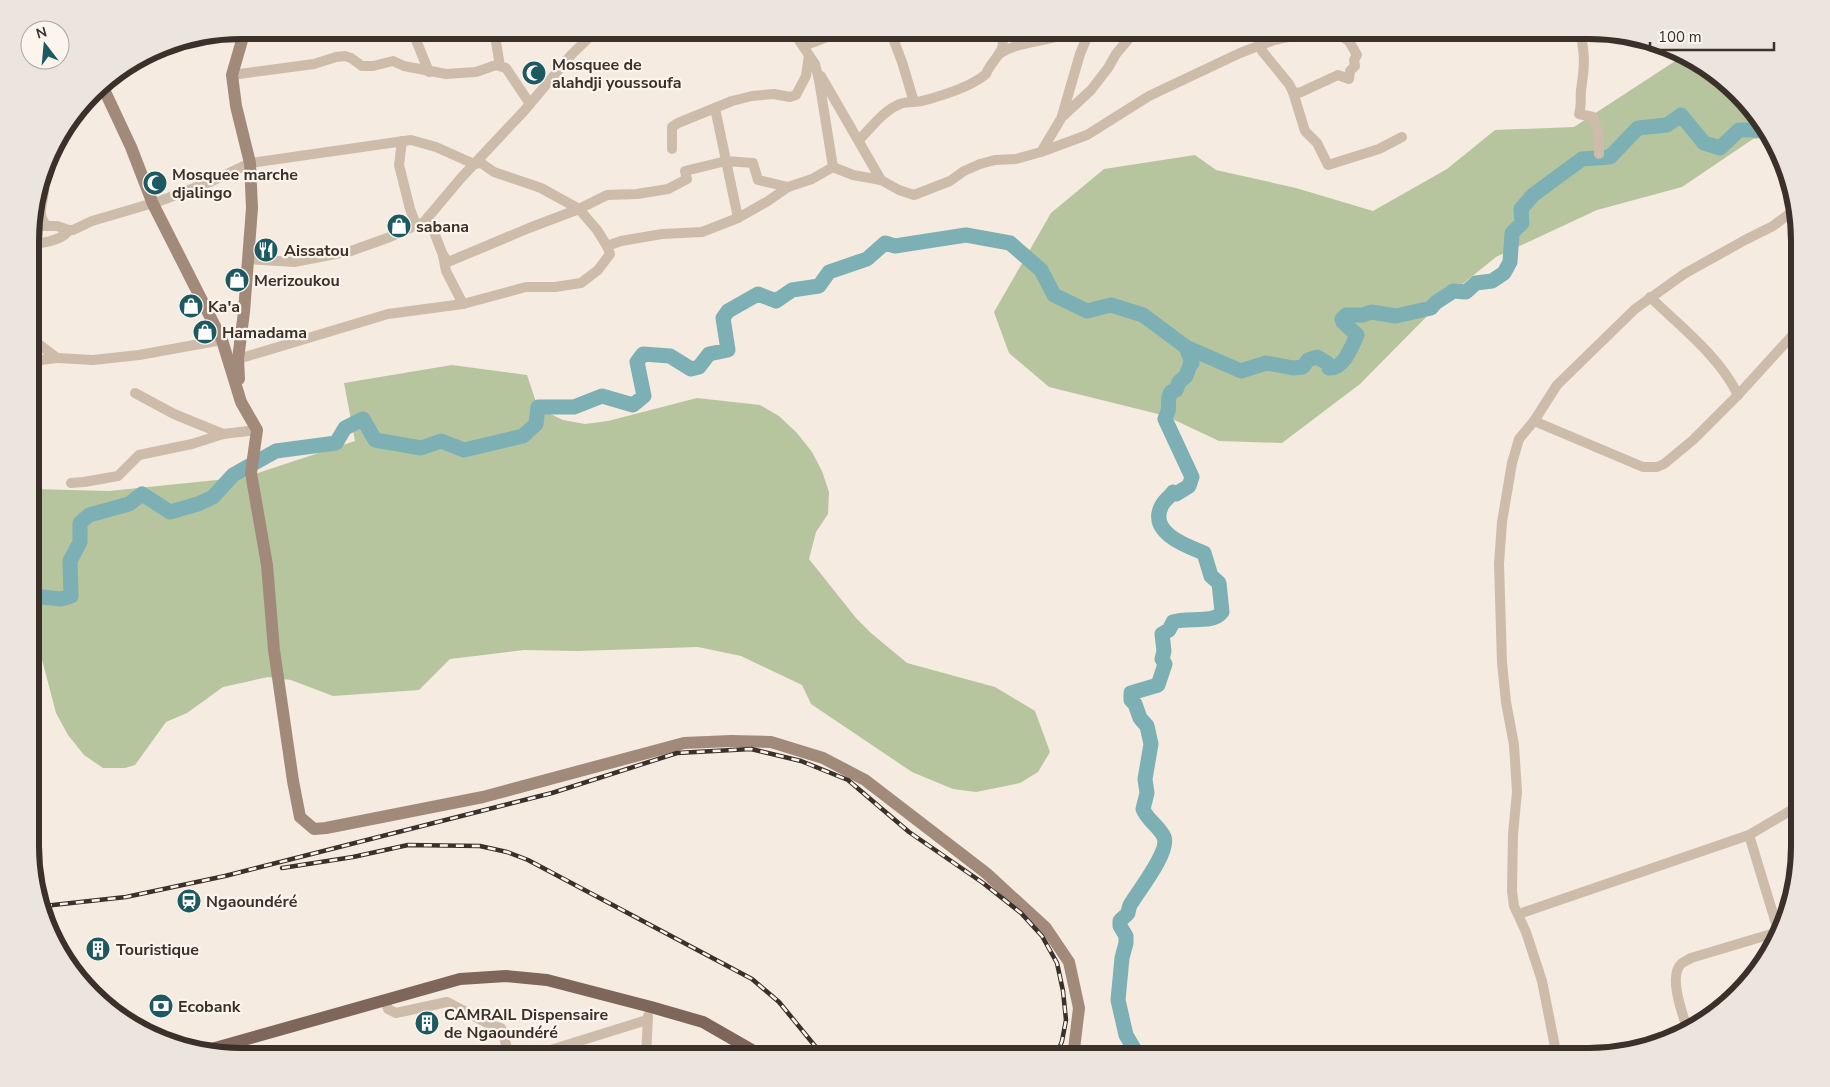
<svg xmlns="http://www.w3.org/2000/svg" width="1830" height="1087" font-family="'Nunito Sans',sans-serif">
	<rect width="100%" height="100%" fill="#f5ebe0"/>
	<!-- green -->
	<g fill="#b7c59e">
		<path d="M 1686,54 L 1695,58 L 1765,124 L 1771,137 L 1753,139 L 1682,187 L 1597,210 L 1496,257 L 1444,299 L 1360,384 L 1282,443 L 1219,441 L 1166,416 L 1049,387 L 1009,353 L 994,312 L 1051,213 L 1104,169 L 1195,155 L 1216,170 L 1296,188 L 1373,211 L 1447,169 L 1495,130 L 1574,127 Z"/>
		<path d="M 452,365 L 527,375 L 538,408 L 563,420 L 585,424 L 608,421 L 697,398 L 760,405 L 779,416 L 797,433 L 812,452 L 822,471 L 829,492 L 828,514 L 816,532 L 809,559 L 856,618 L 871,633 L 907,663 L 995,687 L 1035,711 L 1050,752 L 1038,772 L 1020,783 L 976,792 L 953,789 L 912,772 L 811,704 L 802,685 L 741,656 L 698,647 L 578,651 L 524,650 L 450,659 L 419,690 L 333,696 L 291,680 L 268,677 L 223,687 L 187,713 L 166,722 L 135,765 L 125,768 L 103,768 L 84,755 L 68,735 L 56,713 L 39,648 L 32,638 L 32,489 L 109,491 L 246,477 L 355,441 L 344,383 Z"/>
	</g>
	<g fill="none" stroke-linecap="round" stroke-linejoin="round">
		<!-- river -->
		<g stroke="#7cb0b4" stroke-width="15">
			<path d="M 32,596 L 61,599 L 71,596 L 70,561 L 80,542 L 80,523 L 89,515 L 129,504 L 142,494 L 170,512 L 198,504 L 213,497 L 233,475 L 276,451 L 336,443 L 345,428 L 363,419 L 375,440 L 421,448 L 441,441 L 464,450 L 523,436 L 536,424 L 538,407 L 574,407 L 602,396 L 633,405 L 644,396 L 637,362 L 643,354 L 670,356 L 691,369 L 699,367 L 709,354 L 728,350 L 723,318 L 728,311 L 758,294 L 776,301 L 792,290 L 819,286 L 829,272 L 867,259 L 885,243 L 895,246 L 966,235 L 1010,243 L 1041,270 L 1054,295 L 1087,311 L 1111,305 L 1143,315 L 1186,347 L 1241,371 L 1266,363 L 1293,368 L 1303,367 L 1308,360 L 1317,357 L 1327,363 L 1329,368 C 1344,369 1352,346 1357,335 L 1343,322 L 1342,319 L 1346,315 L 1363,315 L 1371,312 L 1396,316 L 1431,308 C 1437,299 1444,299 1453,291 L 1466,292 L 1476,283 L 1492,281 L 1504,273 L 1510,262 L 1512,233 L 1522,223 L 1521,209 L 1533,195 L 1582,159 L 1610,157 L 1638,128 L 1667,125 L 1681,115 L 1704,143 L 1720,148 L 1739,130 L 1768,130"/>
			<path d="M 1139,1057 L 1126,1035 L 1118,1000 L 1122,958 L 1126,943 L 1126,936 L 1120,926 L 1120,921 C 1122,918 1126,916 1128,913 C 1129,909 1129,905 1132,902 C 1140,889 1170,851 1164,837 C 1159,826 1147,820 1143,809 L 1147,793 L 1145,779 L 1151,744 L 1147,726 L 1140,718 L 1135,704 L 1131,700 L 1131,693 L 1158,685 L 1165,664 L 1162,659 L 1164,651 L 1162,634 L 1169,630 L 1173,622 C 1187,616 1212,625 1222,612 L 1219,583 L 1211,576 L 1204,553 C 1187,546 1149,533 1161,507 C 1164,500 1170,497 1173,492 L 1176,494 L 1189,486 L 1192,477 L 1165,419 C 1166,416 1167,414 1168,411 C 1170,404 1166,401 1171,392 L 1176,390 L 1179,382 L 1186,376 L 1190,365 L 1192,363 L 1186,347"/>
		</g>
		<!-- street -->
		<g stroke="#cebcaa" stroke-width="10">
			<path d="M 402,30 L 412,30 L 429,72"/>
			<path d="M 494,30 L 500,66"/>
			<path d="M 894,30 L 891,33 L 902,62 L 914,102"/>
			<path d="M 1580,30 C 1585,56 1585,64 1581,90 C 1580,98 1582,105 1579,114 L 1593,117 L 1599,135 L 1599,154"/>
			<path d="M 1262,45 L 1262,51 L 1289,84 L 1293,92 L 1305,131 L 1317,143 L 1328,165 L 1379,149 L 1402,137"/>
			<path d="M 803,46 L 846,30"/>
			<path d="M 998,55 C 1019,39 1049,44 1072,30"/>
			<path d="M 232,75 L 314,64 L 336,57 L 345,56 L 351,58 L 362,66 L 373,66 L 393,61 L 404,66 L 446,74 L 476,72 L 496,65 L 506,68 L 530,104"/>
			<path d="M 821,76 L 881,180"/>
			<path d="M 1293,92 L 1299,93 L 1338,75 L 1349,79 L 1350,71 L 1355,66 L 1354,60 L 1357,55 L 1349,41 L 1337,33 L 1337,30"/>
			<path d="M 715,108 L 738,218"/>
			<path d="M 1062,116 L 1080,54 L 1090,30"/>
			<path d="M 859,140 C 871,128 884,110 900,104 C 907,101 915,103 922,101 C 941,96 972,86 986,74 C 992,58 1013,48 997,30"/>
			<path d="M 402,141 L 399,165 L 410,209 L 417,227"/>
			<path d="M 672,149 L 672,127 L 678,123 L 732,101 L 752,96 L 774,94 L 790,97 L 796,95 L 806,76 L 809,55"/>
			<path d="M 1041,152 L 1062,117 L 1091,90 L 1108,68 L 1116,54 L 1136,30"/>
			<path d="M 833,167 L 853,175 L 881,180 L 899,190 L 914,195 L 950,181 L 964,171 L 980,164 L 995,160 L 1016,159 L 1041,152 L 1087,135 L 1149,96 L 1240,53 L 1274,40 L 1321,30"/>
			<path d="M 42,178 C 50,193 33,211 46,225"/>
			<path d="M 428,217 L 443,255 L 446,271 L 463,304"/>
			<path d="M 32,226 L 57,226 L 69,230 L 73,230 L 92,221 L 160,201 L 210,182 L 250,163 L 411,140 L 436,147 L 474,164 L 481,163 L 494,172 L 541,188 L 579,209 L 607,195 L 637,194 L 668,189 L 687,179 L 685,171 L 726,161 L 753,163 L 758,180 L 788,187"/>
			<path d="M 32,245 C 43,242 62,241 69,230"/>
			<path d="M 443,255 L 448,262 L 529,228 L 579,209 L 597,230 L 607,246"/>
			<path d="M 248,259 L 294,262 L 351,251 L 390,237 L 424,222 L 461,178 L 524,111 L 572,54 L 597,30"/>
			<path d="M 1650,297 C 1681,327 1719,356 1738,395"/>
			<path d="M 32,339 L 57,358 L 93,360 L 139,355 L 222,340"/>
			<path d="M 238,359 L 388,314 L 463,304 L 526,287 L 555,287 L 581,283 L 598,270 L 610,254 L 607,246 L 621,241 L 662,234 L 702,232 L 738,218 L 768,201 L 788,187 L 812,179 L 833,167 L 819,80 L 815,64 L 792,30"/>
			<path d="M 32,361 L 57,358"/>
			<path d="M 135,393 L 174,414 L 223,434 L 257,430"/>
			<path d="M 1534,421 L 1557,385 L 1635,309 L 1684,274 L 1745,240 L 1773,226 L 1796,209"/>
			<path d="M 71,483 L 84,482 L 118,476 L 139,455 L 192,444 L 223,434"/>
			<path d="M 1749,835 L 1778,930"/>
			<path d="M 1519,914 L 1749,835 L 1800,805"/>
			<path d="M 385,1000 L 388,1009 L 396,1013 L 447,1002 L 491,1025 L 501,1028 L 510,1057"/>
			<path d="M 1688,1031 C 1683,1015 1668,977 1681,964 C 1683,962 1688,960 1691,958 L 1778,932"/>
			<path d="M 528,1057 L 647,1020"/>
			<path d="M 646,1057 L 648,1016"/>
			<path d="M 1557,1057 L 1542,981 L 1526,932 L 1514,906 L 1512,891 L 1513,834 L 1517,792 L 1514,745 L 1506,702 L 1502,663 L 1499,564 L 1502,522 L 1512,463 L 1519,439 L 1534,421 L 1643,467 L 1657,467 L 1664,464 L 1693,440 L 1738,395 L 1800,327"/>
		</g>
		<!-- secondary -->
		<g stroke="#a28a7b" stroke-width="12">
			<path d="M 101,83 L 131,147 L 153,204 L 222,340 L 241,402 L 257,430 L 251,473 L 267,565 L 274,650 L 293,781 L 300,817 L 314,829 L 326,828 L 483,797 L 684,743 L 731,741 L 771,742 L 823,758 L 865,780 L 986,873 L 1046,928 L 1069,962 L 1079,1008 L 1074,1049 L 1070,1057"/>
			<path d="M 239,379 L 238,359 L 244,312 L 252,208 L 250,163 L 236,106 L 232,75 L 245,30"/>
		</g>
		<!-- primary -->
		<path stroke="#7e675a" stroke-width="12" d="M 201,1052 L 460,979 L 506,976 L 547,980 L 651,1007 L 703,1022 L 764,1057"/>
		<defs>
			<g id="rail">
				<path d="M 282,868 L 353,857 L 408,845 L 480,846 L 507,852 L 528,860 L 752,979 L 779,1002 L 824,1057"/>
				<path d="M 44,906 L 126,897 L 225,876 L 552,793 L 677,753 L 751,749 L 801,761 L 848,780 L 909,832 L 983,883 L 1021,913 L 1042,936 L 1057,963 L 1063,991 L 1066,1020 L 1062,1041 L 1056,1057"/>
			</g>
		</defs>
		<!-- rail casing -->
		<use href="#rail" stroke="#3b302a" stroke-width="4.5"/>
		<!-- rail -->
		<use href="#rail" stroke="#fbf5ed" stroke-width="2.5" stroke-dasharray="8" stroke-linecap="butt"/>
	</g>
	<!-- icons -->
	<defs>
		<symbol id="mosque-disc" viewBox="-11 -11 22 22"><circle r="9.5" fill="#1c5960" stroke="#fbf5ed"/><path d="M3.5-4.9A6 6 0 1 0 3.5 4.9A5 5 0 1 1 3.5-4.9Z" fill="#fff"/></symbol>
		<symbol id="shop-disc" viewBox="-11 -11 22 22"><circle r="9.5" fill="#1c5960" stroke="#fbf5ed"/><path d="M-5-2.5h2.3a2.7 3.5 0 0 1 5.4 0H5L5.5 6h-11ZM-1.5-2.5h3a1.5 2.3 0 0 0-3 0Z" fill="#fff"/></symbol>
		<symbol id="restaurant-disc" viewBox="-11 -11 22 22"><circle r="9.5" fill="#1c5960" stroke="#fbf5ed"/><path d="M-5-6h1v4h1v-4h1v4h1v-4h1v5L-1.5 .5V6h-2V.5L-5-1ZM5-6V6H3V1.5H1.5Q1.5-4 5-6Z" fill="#fff"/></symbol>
		<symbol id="station-disc" viewBox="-11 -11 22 22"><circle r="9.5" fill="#1c5960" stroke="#fbf5ed"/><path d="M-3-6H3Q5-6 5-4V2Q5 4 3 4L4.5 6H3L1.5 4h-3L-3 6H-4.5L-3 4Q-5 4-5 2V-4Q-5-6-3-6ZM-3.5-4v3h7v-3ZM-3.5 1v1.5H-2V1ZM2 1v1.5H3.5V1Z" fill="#fff"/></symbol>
		<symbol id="building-disc" viewBox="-11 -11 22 22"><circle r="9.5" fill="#1c5960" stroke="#fbf5ed"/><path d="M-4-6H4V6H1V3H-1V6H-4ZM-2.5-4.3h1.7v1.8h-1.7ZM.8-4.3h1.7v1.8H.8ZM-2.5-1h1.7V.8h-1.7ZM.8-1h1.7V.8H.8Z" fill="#fff"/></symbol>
		<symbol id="bank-disc" viewBox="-11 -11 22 22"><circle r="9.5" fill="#1c5960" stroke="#fbf5ed"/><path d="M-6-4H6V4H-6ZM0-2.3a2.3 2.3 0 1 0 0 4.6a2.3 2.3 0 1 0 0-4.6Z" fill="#fff"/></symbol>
	</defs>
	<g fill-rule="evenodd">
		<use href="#mosque-disc" x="520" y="59" width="28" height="28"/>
		<use href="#mosque-disc" x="141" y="169" width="28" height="28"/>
		<use href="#shop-disc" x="385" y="212" width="28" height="28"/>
		<use href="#restaurant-disc" x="252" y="236" width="28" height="28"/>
		<use href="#shop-disc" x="223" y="266" width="28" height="28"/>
		<use href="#shop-disc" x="177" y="292" width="28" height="28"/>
		<use href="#shop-disc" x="191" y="318" width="28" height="28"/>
		<use href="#station-disc" x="175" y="887" width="28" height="28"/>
		<use href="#building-disc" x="84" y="935" width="28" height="28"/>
		<use href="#bank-disc" x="147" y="992" width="28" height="28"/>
		<use href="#building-disc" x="413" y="1009" width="28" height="28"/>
	</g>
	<g text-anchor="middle" stroke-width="4.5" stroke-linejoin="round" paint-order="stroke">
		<!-- poi labels -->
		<g font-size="16" font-weight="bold" fill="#3b302a" stroke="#fbf5ed" text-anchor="start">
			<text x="552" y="70">Mosquee de<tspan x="552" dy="18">alahdji youssoufa</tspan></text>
			<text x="172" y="180">Mosquee marche<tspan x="172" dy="18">djalingo</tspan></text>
			<text x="416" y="232">sabana</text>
			<text x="284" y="256">Aissatou</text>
			<text x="254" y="286">Merizoukou</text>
			<text x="208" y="312">Ka'a</text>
			<text x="222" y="338">Hamadama</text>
			<text x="206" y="907">Ngaoundéré</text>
			<text x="116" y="955">Touristique</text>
			<text x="178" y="1012">Ecobank</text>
			<text x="444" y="1020">CAMRAIL Dispensaire<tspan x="444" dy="18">de Ngaoundéré</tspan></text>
		</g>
	</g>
	<!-- crop -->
	<path d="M0 0H1830V1087H0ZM241 39H1589A202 202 0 0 1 1791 241V846A202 202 0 0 1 1589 1048H241A202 202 0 0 1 39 846V241A202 202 0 0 1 241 39Z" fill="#ece5dd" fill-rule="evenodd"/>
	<path fill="none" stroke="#3b302a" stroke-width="6" d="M241 39H1589A202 202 0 0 1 1791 241V846A202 202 0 0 1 1589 1048H241A202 202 0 0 1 39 846V241A202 202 0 0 1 241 39Z"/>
	<!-- north arrow -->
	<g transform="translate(45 45) rotate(344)"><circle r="24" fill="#fbf5ed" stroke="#aea69f"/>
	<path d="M0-4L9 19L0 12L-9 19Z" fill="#1c5960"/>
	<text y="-8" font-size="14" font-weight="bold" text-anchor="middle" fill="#3b302a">N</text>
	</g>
	<!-- scale -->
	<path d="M1650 42v8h124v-8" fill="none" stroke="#3b302a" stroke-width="2.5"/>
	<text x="1658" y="42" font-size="15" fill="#3b302a" stroke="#fbf5ed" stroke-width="4" paint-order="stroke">100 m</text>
</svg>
